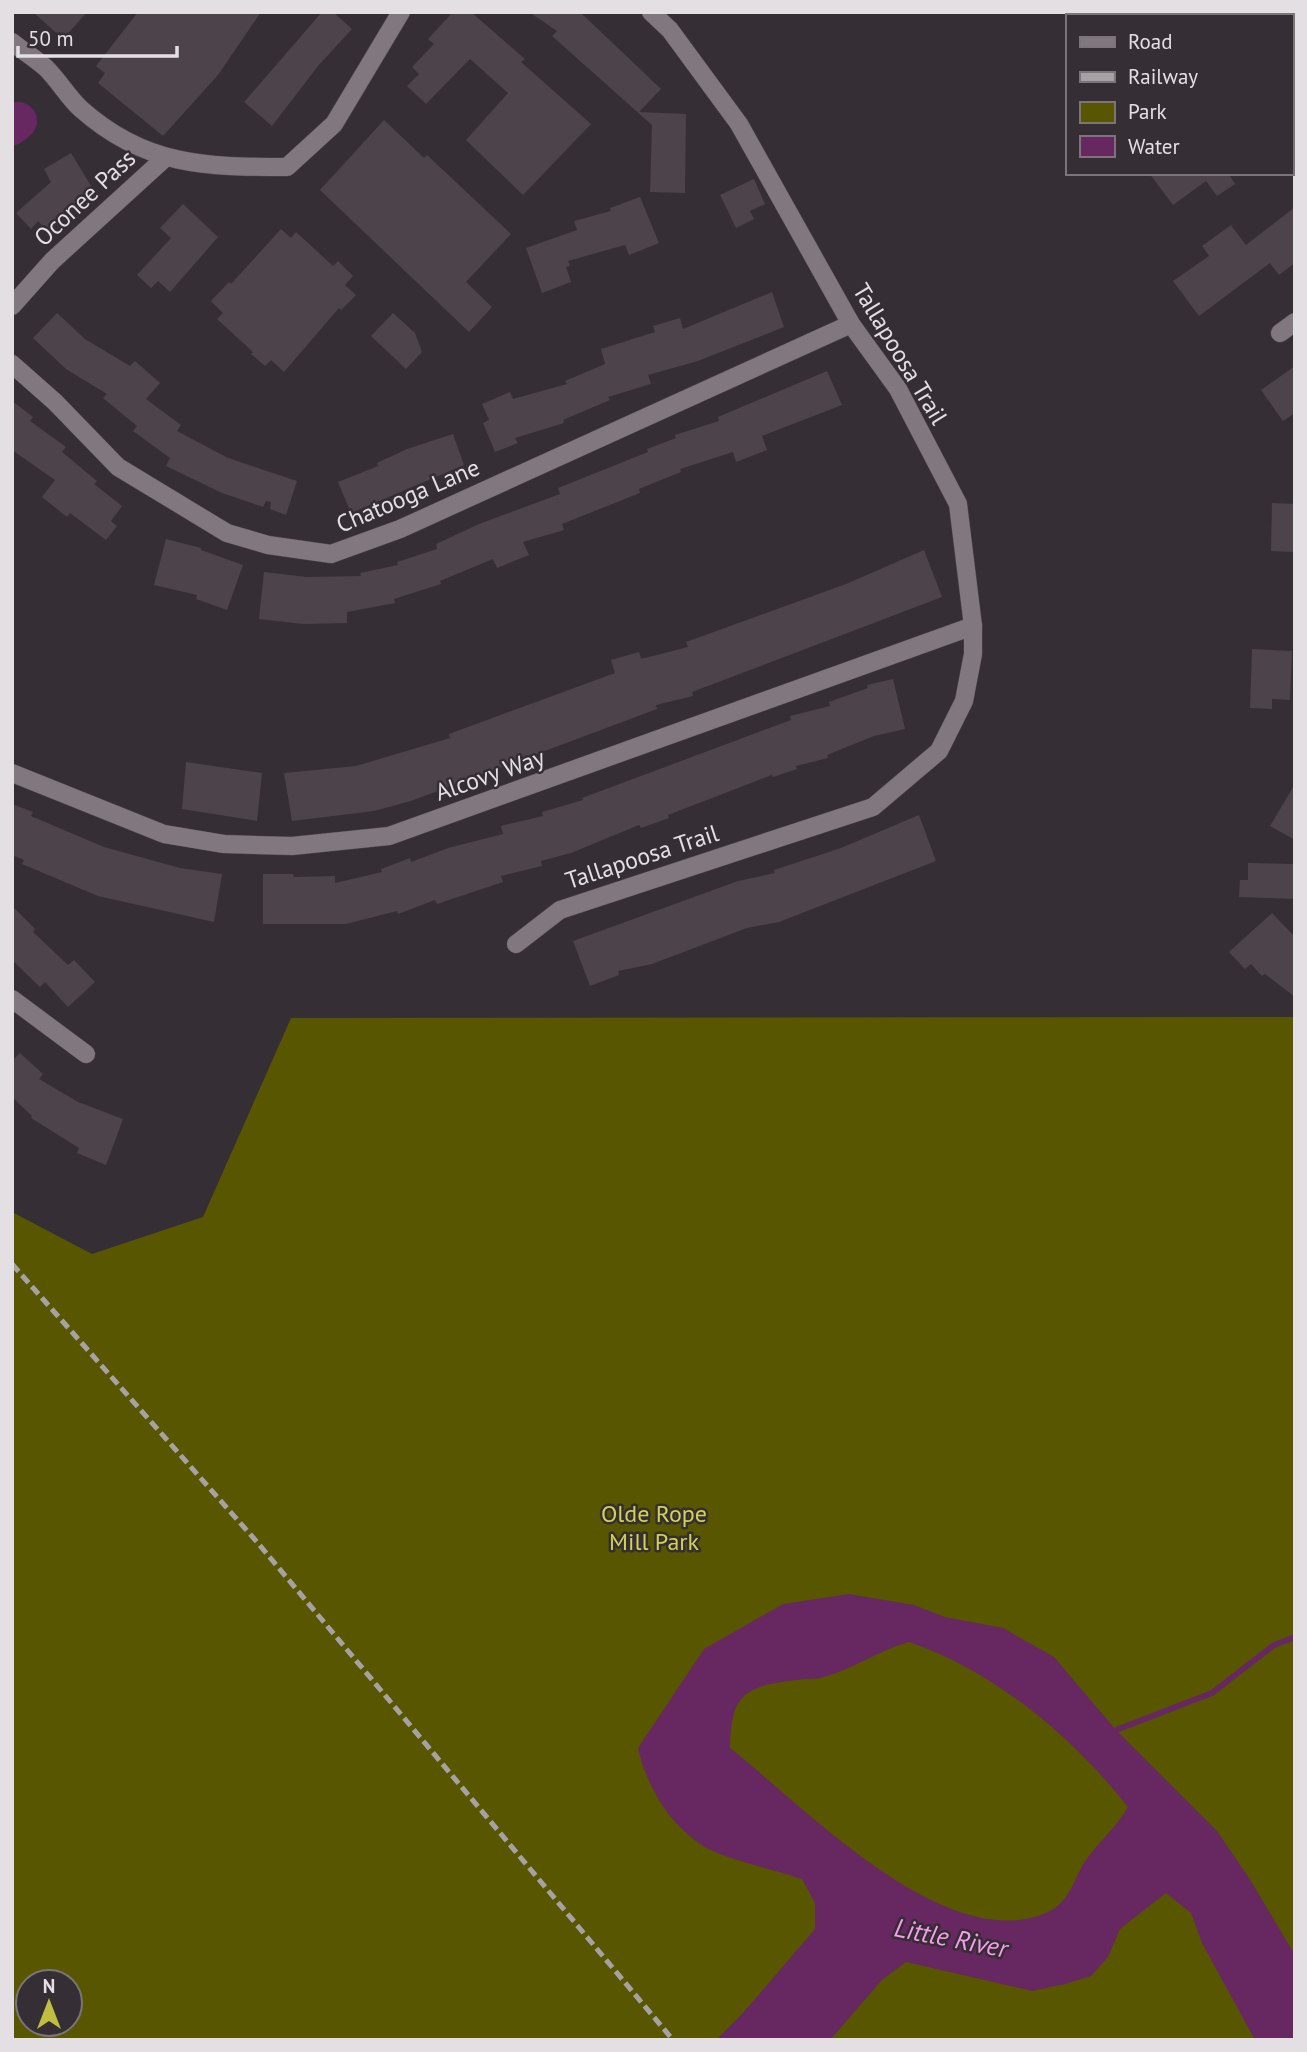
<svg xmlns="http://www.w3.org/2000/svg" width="1307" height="2052" font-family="'PT Sans',sans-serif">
	<rect width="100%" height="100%" fill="#352e34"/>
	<!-- green -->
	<path fill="#585700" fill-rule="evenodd" d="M 1295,1017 L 1295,2040 L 12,2040 L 12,1212 L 92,1254 L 203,1217 L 291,1018 ZM 28,1982 L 70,1982 L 70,2024 L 28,2024 Z"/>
	<!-- water -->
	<path fill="#672760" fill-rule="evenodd" d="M 849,1594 L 914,1605 L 945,1617 L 1003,1628 L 1054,1657 L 1116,1730 L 1217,1831 L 1249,1878 L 1295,1955 L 1295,2040 L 1255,2040 L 1202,1943 L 1191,1913 L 1166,1893 L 1120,1929 L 1108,1957 L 1091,1976 L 1065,1984 L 1032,1991 L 906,1962 L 882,1980 L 830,2040 L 716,2040 L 742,2014 L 815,1929 L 815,1903 L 802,1879 C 778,1871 722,1858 703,1846 C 669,1824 647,1787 638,1748 L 704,1649 L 783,1604 ZM 909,1642 C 994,1671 1073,1737 1128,1807 C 1117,1826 1101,1840 1088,1857 C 1074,1875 1072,1901 1048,1912 C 947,1958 804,1806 730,1748 C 731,1694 744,1686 797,1680 C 806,1678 816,1680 824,1677 C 854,1669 879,1650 909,1642 Z"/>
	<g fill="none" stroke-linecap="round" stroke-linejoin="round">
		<!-- stream -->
		<path stroke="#672760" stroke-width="6" d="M 1116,1730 L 1212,1693 L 1274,1645 L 1295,1637"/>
		<!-- river -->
		<path stroke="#672760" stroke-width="38" d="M 12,126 L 18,121"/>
	</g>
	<!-- building -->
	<g fill="#4c444a">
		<path d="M 33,12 L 87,12 L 63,39 Z"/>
		<path d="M 138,12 L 261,12 L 218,75 L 163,136 L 98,83 L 105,73 L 96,66 Z"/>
		<path d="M 322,12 L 333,12 L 352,29 L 318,66 L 272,126 L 244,102 Z"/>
		<path d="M 453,12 L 471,12 L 525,59 L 521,62 L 591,124 L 523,195 L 466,140 L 508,93 L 470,59 L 426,104 L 407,86 L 419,74 L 412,67 L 434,44 L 428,39 Z"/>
		<path d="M 529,12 L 580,12 L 661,89 L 639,112 L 686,114 L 685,193 L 650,192 L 652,125 L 552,36 L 557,31 Z"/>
		<path d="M 384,120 L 424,158 L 427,155 L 511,234 L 466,282 L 492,307 L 469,332 L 320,190 Z"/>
		<path d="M 71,153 L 96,194 L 61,215 L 64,218 L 48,232 L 38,221 L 31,229 L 16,213 L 51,182 L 44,169 Z"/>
		<path d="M 1149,173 L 1228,173 L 1235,184 L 1217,196 L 1206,181 L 1173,205 Z"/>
		<path d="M 754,179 L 765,204 L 750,211 L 754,219 L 736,228 L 720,195 Z"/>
		<path d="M 640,197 L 659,243 L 629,255 L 625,245 L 568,261 L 570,266 L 566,267 L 571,282 L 542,293 L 526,248 L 577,230 L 574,221 L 611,211 L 610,208 Z"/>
		<path d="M 183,204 L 218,237 L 170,292 L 158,281 L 151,288 L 137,275 L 171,238 L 160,228 Z"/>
		<path d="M 1295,207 L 1295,263 L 1279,275 L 1270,263 L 1199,316 L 1173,281 L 1209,256 L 1202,246 L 1231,225 L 1246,245 Z"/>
		<path d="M 281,229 L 291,238 L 296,232 L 333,266 L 338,261 L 353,276 L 345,285 L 356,295 L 341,310 L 339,308 L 284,372 L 271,360 L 265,366 L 251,354 L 253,352 L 217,319 L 223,313 L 211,301 L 229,282 L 231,284 Z"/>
		<path d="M 772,292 L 784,327 L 698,361 L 648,375 L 651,384 L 608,397 L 610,400 L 563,420 L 564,423 L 515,438 L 518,443 L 495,452 L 483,423 L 489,420 L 482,404 L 510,392 L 513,399 L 567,384 L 565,381 L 605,364 L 601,349 L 655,332 L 653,326 L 680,318 L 683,329 Z"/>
		<path d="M 57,313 L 85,339 L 130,366 L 135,361 L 160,383 L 146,399 L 181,425 L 177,431 L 228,458 L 297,481 L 286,515 L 270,509 L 271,502 L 266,501 L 263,507 L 222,493 L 166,466 L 170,458 L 133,431 L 137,426 L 103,398 L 107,394 L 66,369 L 33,338 Z"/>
		<path d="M 393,313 L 415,333 L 422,352 L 406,369 L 371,336 Z"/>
		<path d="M 1295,366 L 1295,413 L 1283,421 L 1261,390 Z"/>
		<path d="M 827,371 L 842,405 L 762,436 L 767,450 L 736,462 L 733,452 L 680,469 L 681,472 L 639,489 L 640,493 L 562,524 L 564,530 L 523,542 L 529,555 L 497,568 L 493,559 L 440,581 L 441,584 L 394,599 L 395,603 L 347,612 L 347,623 L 304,624 L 259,619 L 264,572 L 307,577 L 361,576 L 360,573 L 398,565 L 397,562 L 437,549 L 436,544 L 479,524 L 560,494 L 558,488 L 648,452 L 647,449 L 676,438 L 675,435 L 719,421 L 718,417 Z"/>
		<path d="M 12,401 L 33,417 L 30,421 L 66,447 L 62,452 L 97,481 L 94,484 L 122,506 L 111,521 L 117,526 L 106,540 L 70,513 L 67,517 L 42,497 L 55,480 L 12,450 Z"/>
		<path d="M 453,434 L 464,465 L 351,513 L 338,482 L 378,466 L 377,463 L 407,449 Z"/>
		<path d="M 1272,503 L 1295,504 L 1295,552 L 1271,551 Z"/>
		<path d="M 166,539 L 201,548 L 201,550 L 243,565 L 227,610 L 196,599 L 197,595 L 154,585 Z"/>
		<path d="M 924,550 L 942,597 L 692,692 L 693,696 L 656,705 L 657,709 L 411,801 L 374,811 L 292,821 L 284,773 L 356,766 L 450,738 L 449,734 L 615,673 L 611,660 L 639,652 L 641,659 L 688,647 L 686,642 L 846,584 Z"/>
		<path d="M 1252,649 L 1292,651 L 1290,700 L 1272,699 L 1272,709 L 1250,708 Z"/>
		<path d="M 893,679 L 905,729 L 874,736 L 827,755 L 828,758 L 796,766 L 797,769 L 773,777 L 772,775 L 668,815 L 669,818 L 641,828 L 639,825 L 571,853 L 541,861 L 542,866 L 501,876 L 503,882 L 437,904 L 435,900 L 398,914 L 397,911 L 346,924 L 263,924 L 263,874 L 293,874 L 294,877 L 335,876 L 335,883 L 382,872 L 381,869 L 410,858 L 411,862 L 448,848 L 503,834 L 501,826 L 543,816 L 542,812 L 583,800 L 582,798 L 791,720 L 790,716 L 830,706 L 829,702 L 868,688 L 867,685 Z"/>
		<path d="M 186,762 L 262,773 L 257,821 L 182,809 Z"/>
		<path d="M 1295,784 L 1295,840 L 1270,826 Z"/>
		<path d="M 12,804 L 33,812 L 31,816 L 104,847 L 180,868 L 222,874 L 214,922 L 98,896 L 22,864 L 24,860 L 12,855 Z"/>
		<path d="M 919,815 L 936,861 L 779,922 L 747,928 L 652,964 L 618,971 L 619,975 L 590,986 L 573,941 L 738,881 L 775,873 L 774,870 L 841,848 Z"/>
		<path d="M 1248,863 L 1295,864 L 1295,899 L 1239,897 L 1240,880 L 1248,880 Z"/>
		<path d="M 12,906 L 35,929 L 33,932 L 68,965 L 74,960 L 95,982 L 68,1007 L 45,982 L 40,987 L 12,960 Z"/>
		<path d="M 1272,913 L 1295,937 L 1295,997 L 1265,974 L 1262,976 L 1251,964 L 1245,969 L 1229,952 Z"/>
		<path d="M 20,1053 L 43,1074 L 39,1079 L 78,1102 L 123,1119 L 106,1165 L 77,1153 L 79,1148 L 31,1118 L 32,1116 L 12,1097 L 12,1061 Z"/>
	</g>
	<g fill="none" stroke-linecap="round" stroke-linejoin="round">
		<defs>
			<g id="minor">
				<path d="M 1284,16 L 1288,12"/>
				<path d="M 12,42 C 23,51 36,59 46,68 C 59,81 68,97 81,109 C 145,166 205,167 287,167 L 334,124 L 401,12"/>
				<path d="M 12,306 L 52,261 L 165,158"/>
				<path d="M 1280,333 L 1295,322"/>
				<path d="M 12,364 L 55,402 L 118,467 L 227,533 L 268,545 L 331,554 L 400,529 L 851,324"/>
				<path d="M 12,773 L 164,834 L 224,844 L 292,846 L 389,836 L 973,626"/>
				<path d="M 516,944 L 560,910 L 873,807 L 939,751 L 964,701 L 973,654 L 973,626 L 958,504 L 898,389 L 851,324 L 739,124 L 670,30 L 651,12"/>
				<path d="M 12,999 L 86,1054"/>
			</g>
		</defs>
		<!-- minor casing -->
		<use href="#minor" stroke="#514a50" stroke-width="19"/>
		<!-- minor -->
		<use href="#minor" stroke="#80787e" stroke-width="18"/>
		<!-- rail -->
		<path stroke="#a7a1a6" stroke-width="5" stroke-dasharray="10 5" stroke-linecap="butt" d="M 12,1264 L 257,1542 L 673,2040"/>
	</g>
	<g text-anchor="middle" stroke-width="5" stroke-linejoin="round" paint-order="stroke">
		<!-- street labels -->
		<g font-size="24" fill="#e4dfe3" stroke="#352e34">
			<text transform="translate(85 198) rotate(-43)" y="8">Oconee Pass</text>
			<text transform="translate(900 354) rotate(59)" y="8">Tallapoosa Trail</text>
			<text transform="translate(408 496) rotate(-23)" y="8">Chatooga Lane</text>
			<text transform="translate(490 775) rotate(-19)" y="8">Alcovy Way</text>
			<text transform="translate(642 857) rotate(-18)" y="8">Tallapoosa Trail</text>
		</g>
		<!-- park labels -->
		<g font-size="24" fill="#d3d251" stroke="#352e34">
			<text x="654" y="1522">Olde Rope<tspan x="654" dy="28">Mill Park</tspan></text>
		</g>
		<!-- water labels -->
		<g font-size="26" font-style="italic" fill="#f99bec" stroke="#352e34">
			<text transform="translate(951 1938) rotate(11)" y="9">Little River</text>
		</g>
	</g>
	<!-- border -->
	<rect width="1307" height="2052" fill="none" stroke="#e4dfe3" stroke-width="28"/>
	<!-- legend -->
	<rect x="1066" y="14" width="228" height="161" fill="#352e34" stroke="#7b757a" stroke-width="2"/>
	<rect x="1080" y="37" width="35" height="10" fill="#80787e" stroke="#7b757a" stroke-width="2"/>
	<text x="1128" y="49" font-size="21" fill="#e4dfe3">Road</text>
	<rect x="1080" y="72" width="35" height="10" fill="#a7a1a6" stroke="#7b757a" stroke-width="2"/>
	<text x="1128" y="84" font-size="21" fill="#e4dfe3">Railway</text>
	<rect x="1080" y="102" width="35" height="21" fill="#585700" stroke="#7b757a" stroke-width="2"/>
	<text x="1128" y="119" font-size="21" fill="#e4dfe3">Park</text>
	<rect x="1080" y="136" width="35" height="21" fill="#672760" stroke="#7b757a" stroke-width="2"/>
	<text x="1128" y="154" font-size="21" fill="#e4dfe3">Water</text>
	<!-- north arrow -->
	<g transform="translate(49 2003)"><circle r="33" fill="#352e34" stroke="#7b757a" stroke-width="2"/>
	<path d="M0-5L12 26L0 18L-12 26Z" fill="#bfbe41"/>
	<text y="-10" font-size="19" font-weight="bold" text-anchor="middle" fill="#e4dfe3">N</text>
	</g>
	<!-- scale -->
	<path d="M18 46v10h159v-10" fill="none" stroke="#e4dfe3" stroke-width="3.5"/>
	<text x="28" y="46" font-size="21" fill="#e4dfe3" stroke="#352e34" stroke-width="5" paint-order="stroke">50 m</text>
</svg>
